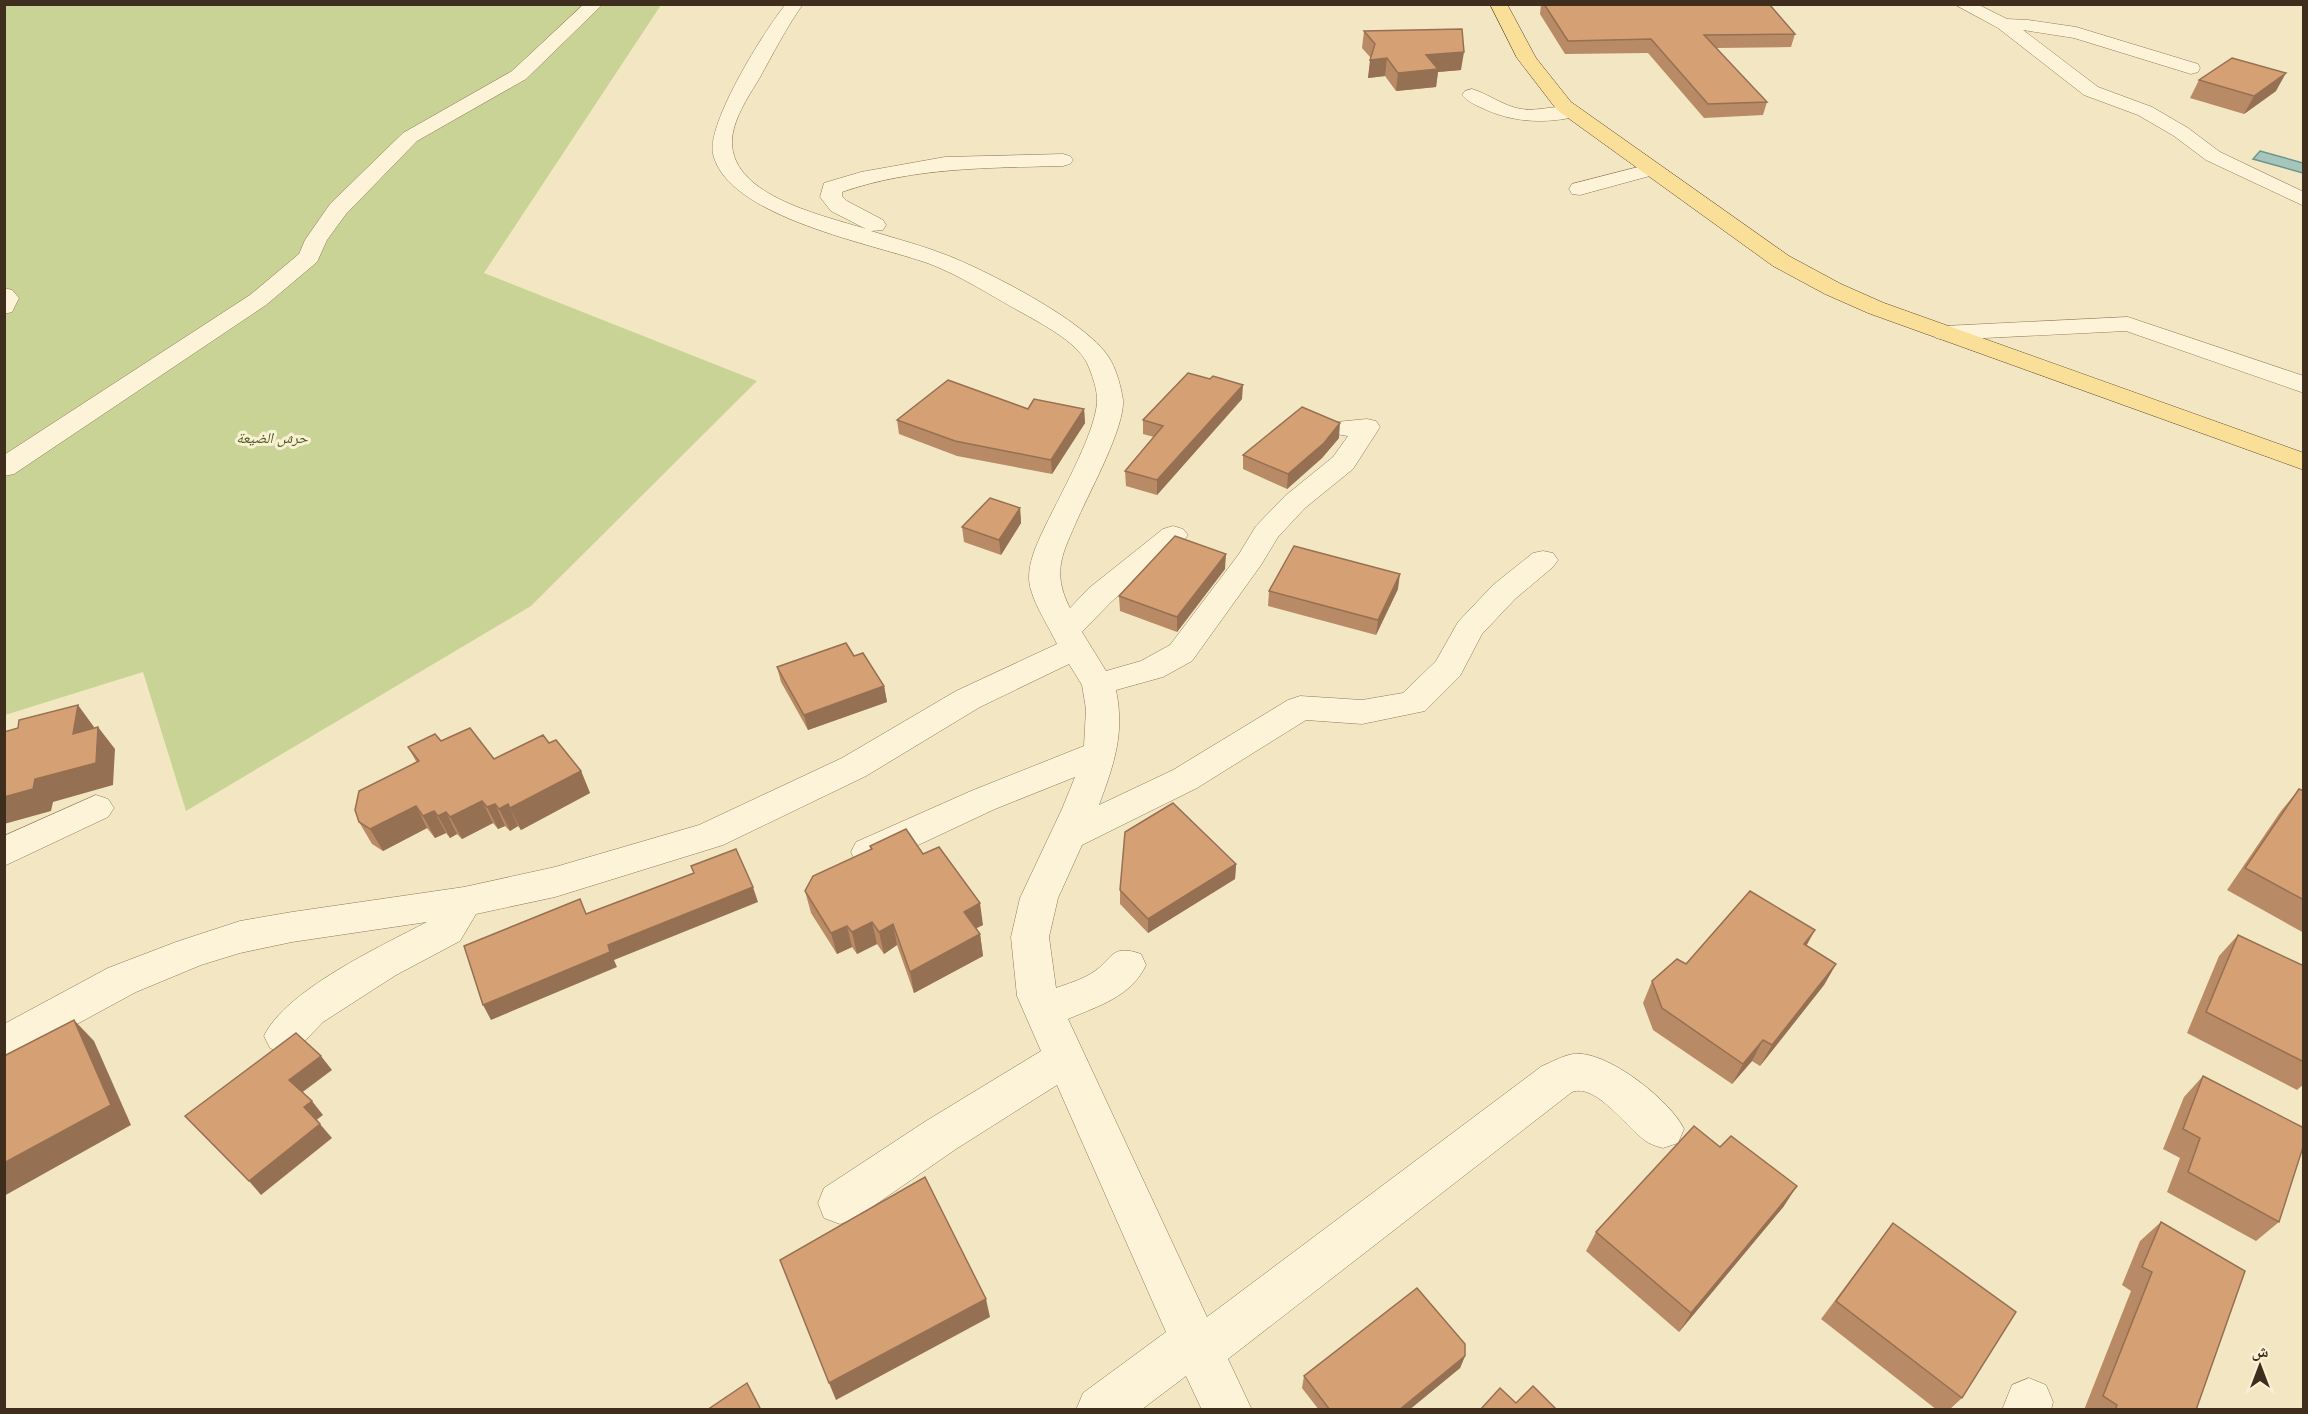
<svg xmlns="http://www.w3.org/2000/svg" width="2308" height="1414" font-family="'Libre Baskerville','Noto Naskh Arabic',serif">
	<rect width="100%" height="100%" fill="#f3e7c3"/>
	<!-- green -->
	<path fill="#cad396" d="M 5,5 L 661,5 L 484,273 L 757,381 L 531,606 L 186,811 L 143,672 L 5,715 Z"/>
	<!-- water -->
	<path fill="#a6c6bd" stroke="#6b968c" stroke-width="1.5" d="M 2260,151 L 2303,163 L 2303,173 L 2253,159 Z"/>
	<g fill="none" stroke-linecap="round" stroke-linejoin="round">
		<defs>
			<g id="minor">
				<path d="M 584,4 L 603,4 L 526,79 L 417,141 L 346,214 L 327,240 L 317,262 L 266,305 L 14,474 L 4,476 L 4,455 L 250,295 L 299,254 L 305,240 L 330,204 L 403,133 L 512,71 Z"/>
				<path d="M 786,4 L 803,4 C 786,28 773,54 759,79 C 748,97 732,121 732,142 C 732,197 826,216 866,229 L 831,211 L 820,197 L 824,183 L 861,172 L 945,157 L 1063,154 L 1070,156 L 1073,160 L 1070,164 L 1063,166 C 989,168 914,167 842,192 L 842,196 L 847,201 L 883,220 L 886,225 L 883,230 L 871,231 C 897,239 924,246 949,256 C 989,272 1092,324 1111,361 C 1117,372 1121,387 1123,400 C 1125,427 1090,491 1078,518 C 1063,553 1051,571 1070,608 L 1089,588 L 1163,529 L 1173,526 L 1183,529 L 1188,535 L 1183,541 L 1111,602 L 1082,632 L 1106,671 L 1141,661 L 1170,645 L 1239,554 L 1256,526 L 1285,496 L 1333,457 L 1348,436 L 1336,434 L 1332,428 L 1336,422 L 1367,419 L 1376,421 L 1380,427 L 1353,469 L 1305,508 L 1278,537 L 1261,565 L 1192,661 L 1163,677 L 1116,690 C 1125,734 1114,764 1099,805 L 1173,770 L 1288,700 L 1300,696 L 1362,700 L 1403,693 L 1436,661 L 1458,622 L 1493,585 L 1533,553 L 1543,551 L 1553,553 L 1558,560 L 1553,567 L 1515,599 L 1482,634 L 1460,676 L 1425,711 L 1362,724 L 1306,720 L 1197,788 L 1082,845 L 1058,898 L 1049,937 L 1056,988 C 1067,984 1081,980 1092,973 C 1113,960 1110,943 1141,954 L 1146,965 C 1131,997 1098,1006 1068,1019 L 1207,1317 L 1542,1066 C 1552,1062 1562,1056 1573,1054 C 1606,1049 1671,1101 1684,1129 L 1678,1143 L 1663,1148 C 1659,1147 1653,1145 1649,1143 C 1629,1132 1597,1082 1572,1092 L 1228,1359 L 1252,1410 L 1202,1410 L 1186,1376 L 1141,1410 L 1076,1410 L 1083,1393 L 1166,1332 L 1057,1085 L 956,1149 L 856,1218 L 840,1224 L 824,1218 L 818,1203 L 824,1188 L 926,1121 L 1041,1051 L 1017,996 L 1011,937 L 1020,898 L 1062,809 L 1075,777 L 995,809 L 882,862 L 869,866 L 856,862 L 851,852 L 856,842 L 971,791 L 1084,746 L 1086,709 L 1082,685 L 1069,664 L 980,707 L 866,776 L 723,845 L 555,897 L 476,914 L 460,941 L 396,975 L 323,1022 L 298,1048 L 284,1054 L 270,1048 L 264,1036 C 286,990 381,946 427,922 L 292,942 L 240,953 L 201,965 L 136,992 L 18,1056 L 4,1061 L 4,1024 L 108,968 L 176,942 L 240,921 L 292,912 L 464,887 L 555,867 L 699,825 L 842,758 L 956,691 L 1057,644 C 1049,627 1036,608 1031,590 C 1025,572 1034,550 1042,533 C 1057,500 1094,437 1097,403 C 1098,391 1092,374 1087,363 C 1076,341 1040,323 1019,311 C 990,295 961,276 930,264 C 875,244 728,218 713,154 C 706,124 765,29 786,4 Z"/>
				<path d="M 1954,4 L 1977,4 L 2007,19 L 2028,20 L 2076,27 L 2198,64 L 2200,68 L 2198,72 L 2191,74 L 2074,38 L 2023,30 L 2098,87 L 2152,107 L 2188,128 L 2220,152 L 2304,192 L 2304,206 L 2206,160 L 2174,136 L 2138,115 L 2084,95 L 1998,28 Z"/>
				<path d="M 1472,89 C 1489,94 1503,106 1521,109 C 1540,112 1561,103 1579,108 L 1582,112 L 1579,116 C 1546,124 1513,123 1482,108 C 1475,105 1467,101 1462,95 L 1465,91 Z"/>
				<path d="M 1650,164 L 1657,166 L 1660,170 L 1657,174 L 1580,195 L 1572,194 L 1569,189 L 1572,184 Z"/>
				<path d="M 4,288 L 12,290 L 19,298 L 12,312 L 4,314 Z"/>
				<path d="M 2128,317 L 2304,376 L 2304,393 L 2126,331 L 1945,340 L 1936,338 L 1933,333 L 1936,328 L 1945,326 Z"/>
				<path d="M 96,795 L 108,799 L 114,808 L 108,817 L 4,866 L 4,836 Z"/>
				<path d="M 2029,1378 L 2046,1385 L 2053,1402 L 2051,1410 L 2002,1410 L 2012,1385 Z"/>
			</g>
			<path id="major" d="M 1490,4 L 1507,4 L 1536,58 L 1571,102 L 1789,256 L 1841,284 L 1884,303 L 2304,453 L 2304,470 L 1868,313 L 1825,294 L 1773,266 L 1557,110 L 1517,58 Z"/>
		</defs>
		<!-- minor casing -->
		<use href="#minor" stroke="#917857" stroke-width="1"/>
		<!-- major casing -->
		<use href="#major" stroke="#5e452c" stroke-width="1"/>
		<!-- minor -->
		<use href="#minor" fill="#fdf3d8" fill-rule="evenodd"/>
		<!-- major -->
		<use href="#major" fill="#fadf98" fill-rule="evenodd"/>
	</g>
	<!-- wall -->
	<g fill="#b88a65">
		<path d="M 1421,4 L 1458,4 L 1458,6 Z"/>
		<path d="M 1541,4 L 1769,4 L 1795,34 L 1791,47 L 1716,48 L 1767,102 L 1763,115 L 1704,118 L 1648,53 L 1565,54 L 1540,14 Z"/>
		<path d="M 1364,31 L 1461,70 L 1438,72 L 1436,87 L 1396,91 L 1385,76 L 1368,78 L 1371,58 L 1362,48 Z"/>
		<path d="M 2199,80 L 2276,91 L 2244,114 L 2190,98 Z"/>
		<path d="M 1242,399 L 1157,495 L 1126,486 L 1125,471 L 1154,437 L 1143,434 L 1143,420 Z"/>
		<path d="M 1028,409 L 1084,409 L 1085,423 L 1052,474 L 957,456 L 899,434 L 897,420 Z"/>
		<path d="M 1339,438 L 1322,458 L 1287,489 L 1243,469 L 1243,455 Z"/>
		<path d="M 1020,508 L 1021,523 L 1001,555 L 964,542 L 962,527 Z"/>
		<path d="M 1225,569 L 1177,632 L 1120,611 L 1119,596 Z"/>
		<path d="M 1398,589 L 1376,635 L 1268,606 L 1269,591 Z"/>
		<path d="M 777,667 L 884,686 L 887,702 L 808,730 L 781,682 Z"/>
		<path d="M 441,741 L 494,759 L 549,743 L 581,771 L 590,793 L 521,830 L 518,826 L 510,831 L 505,826 L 498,829 L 493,823 L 462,839 L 457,834 L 450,838 L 446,833 L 435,838 L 427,828 L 383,851 L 372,844 L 359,822 L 417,763 L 408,747 Z"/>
		<path d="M 2299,789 L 2304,791 L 2304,933 L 2227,890 L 2281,811 Z"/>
		<path d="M 870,846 L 923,854 L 983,925 L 976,928 L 980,934 L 983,956 L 914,993 L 897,945 L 884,954 L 877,944 L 857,954 L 852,947 L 837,954 L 811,913 L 805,891 L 871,850 Z"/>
		<path d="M 1236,864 L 1235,879 L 1148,933 L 1120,904 L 1120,890 Z"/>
		<path d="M 2238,935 L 2304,966 L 2304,1084 L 2297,1090 L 2187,1033 L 2219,956 Z"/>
		<path d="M 1807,946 L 1836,964 L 1824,985 L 1760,1066 L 1752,1061 L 1732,1084 L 1653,1030 L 1643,1003 L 1652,981 L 1686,964 Z"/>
		<path d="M 2203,1076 L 2279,1222 L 2256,1241 L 2167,1192 L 2180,1158 L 2163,1149 L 2184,1097 Z"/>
		<path d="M 1720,1147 L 1784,1206 L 1679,1332 L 1586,1251 L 1596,1232 Z"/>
		<path d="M 2161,1222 L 2196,1410 L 2084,1410 L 2131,1291 L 2122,1285 L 2140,1241 Z"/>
		<path d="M 1893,1223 L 1962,1398 L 1949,1410 L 1937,1410 L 1821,1319 Z"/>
		<path d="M 1465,1356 L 1460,1368 L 1409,1410 L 1319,1410 L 1302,1388 L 1304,1376 Z"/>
	</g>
	<!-- shaded-wall -->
	<g fill="#967052">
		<path d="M 1464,52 L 1461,70 L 1438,72 L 1436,87 L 1396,91 L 1398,73 L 1426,55 Z"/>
		<path d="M 1387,58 L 1385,76 L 1368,78 L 1370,60 Z"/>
		<path d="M 2286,73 L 2276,91 L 2244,114 L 2254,96 Z"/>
		<path d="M 1243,385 L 1242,399 L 1157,495 L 1157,480 Z"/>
		<path d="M 1084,409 L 1085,423 L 1052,474 L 1051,460 Z"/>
		<path d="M 1340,423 L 1339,438 L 1322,458 L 1287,489 L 1288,474 Z"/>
		<path d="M 1020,508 L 1021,523 L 1001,555 L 999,540 Z"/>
		<path d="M 1226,554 L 1225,569 L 1177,632 L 1177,617 Z"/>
		<path d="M 1400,574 L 1398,589 L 1376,635 L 1378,620 Z"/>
		<path d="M 884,686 L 887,702 L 808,730 L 804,715 Z"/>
		<path d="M 78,705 L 94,727 L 89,756 L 73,734 Z"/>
		<path d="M 98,727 L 115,749 L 113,785 L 53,802 L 51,811 L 4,824 L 4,797 L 35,779 Z"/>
		<path d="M 581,771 L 590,793 L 521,830 L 510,808 Z"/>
		<path d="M 482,801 L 493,823 L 462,839 L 450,817 Z"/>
		<path d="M 495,804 L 505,826 L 498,829 L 487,807 Z"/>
		<path d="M 508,804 L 518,826 L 510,831 L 499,809 Z"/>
		<path d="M 416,806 L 427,828 L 383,851 L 370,829 Z"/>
		<path d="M 434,811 L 446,833 L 435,838 L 423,816 Z"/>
		<path d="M 446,812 L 457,834 L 450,838 L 438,816 Z"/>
		<path d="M 1236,864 L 1235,879 L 1148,933 L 1148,919 Z"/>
		<path d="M 753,887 L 758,902 L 614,960 L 617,967 L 491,1020 L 483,1005 L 608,945 Z"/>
		<path d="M 980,903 L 983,925 L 967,933 L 964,912 Z"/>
		<path d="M 872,922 L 877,944 L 857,954 L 852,932 Z"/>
		<path d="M 893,924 L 897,945 L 884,954 L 879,932 Z"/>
		<path d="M 847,926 L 852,947 L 837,954 L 831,933 Z"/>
		<path d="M 1815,930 L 1803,952 L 1804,944 Z"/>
		<path d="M 980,934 L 983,956 L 914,993 L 910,972 Z"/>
		<path d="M 1836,964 L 1824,985 L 1760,1066 L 1772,1045 Z"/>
		<path d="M 74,1020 L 94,1041 L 131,1125 L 4,1196 L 4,1163 Z"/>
		<path d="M 1763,1040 L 1752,1061 L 1732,1084 L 1743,1064 Z"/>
		<path d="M 321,1056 L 332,1070 L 300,1094 L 289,1080 Z"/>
		<path d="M 312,1101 L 323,1115 L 315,1121 L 304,1107 Z"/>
		<path d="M 320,1124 L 332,1138 L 261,1195 L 249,1181 Z"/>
		<path d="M 1797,1186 L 1784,1206 L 1679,1332 L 1691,1313 Z"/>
		<path d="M 986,1299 L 990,1317 L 836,1400 L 829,1383 Z"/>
		<path d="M 1465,1356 L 1460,1368 L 1409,1410 L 1399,1410 Z"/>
	</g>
	<!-- building -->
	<g fill="#d6a075" stroke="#967052" stroke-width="1.5">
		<path d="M 1544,4 L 1769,4 L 1795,34 L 1704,35 L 1767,102 L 1708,104 L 1651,39 L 1568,41 Z"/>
		<path d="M 1462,29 L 1464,52 L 1426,55 L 1438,69 L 1398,73 L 1387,58 L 1370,60 L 1375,44 L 1364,31 Z"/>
		<path d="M 2232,58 L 2286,73 L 2254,96 L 2199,80 Z"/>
		<path d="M 1188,373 L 1210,379 L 1213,376 L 1243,385 L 1157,480 L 1125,471 L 1163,426 L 1143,420 Z"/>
		<path d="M 948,380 L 1028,409 L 1034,399 L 1084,409 L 1051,460 L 955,441 L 897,420 Z"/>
		<path d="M 1302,407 L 1340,423 L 1324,443 L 1288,474 L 1243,455 Z"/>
		<path d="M 990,498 L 1020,508 L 999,540 L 962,527 Z"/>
		<path d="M 1175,536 L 1226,554 L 1177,617 L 1119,596 Z"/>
		<path d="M 1294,546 L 1400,574 L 1378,620 L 1269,591 Z"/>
		<path d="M 846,643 L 854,656 L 863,653 L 884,686 L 804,715 L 777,667 Z"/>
		<path d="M 78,705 L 73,734 L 98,727 L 96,763 L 35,779 L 33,789 L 4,797 L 4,732 L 18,728 L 19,720 Z"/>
		<path d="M 470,728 L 494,759 L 543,735 L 549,743 L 556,740 L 581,771 L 510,808 L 508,804 L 499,809 L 495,804 L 487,807 L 482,801 L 450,817 L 446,812 L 438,816 L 434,811 L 423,816 L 416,806 L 370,829 L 359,822 L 355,810 L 359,791 L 419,761 L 408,747 L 435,734 L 441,741 Z"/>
		<path d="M 2299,789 L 2304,791 L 2304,900 L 2245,868 Z"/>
		<path d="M 1173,803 L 1236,864 L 1148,919 L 1120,890 L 1125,832 Z"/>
		<path d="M 906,829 L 923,854 L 939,847 L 980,903 L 964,912 L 980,934 L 910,972 L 893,924 L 879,932 L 872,922 L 852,932 L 847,926 L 831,933 L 805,891 L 813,876 L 872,849 L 870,846 Z"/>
		<path d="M 736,849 L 753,887 L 608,945 L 610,952 L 483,1005 L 464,946 L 580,899 L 586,914 L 694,873 L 691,866 Z"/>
		<path d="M 1750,891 L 1815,930 L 1804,944 L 1836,964 L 1772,1045 L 1763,1040 L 1743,1064 L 1662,1008 L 1652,981 L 1677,959 L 1686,964 Z"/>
		<path d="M 2238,935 L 2304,966 L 2304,1062 L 2206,1012 Z"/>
		<path d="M 74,1020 L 111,1105 L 4,1163 L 4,1056 Z"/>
		<path d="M 296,1033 L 321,1056 L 289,1080 L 312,1101 L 304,1107 L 320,1124 L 249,1181 L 185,1116 Z"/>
		<path d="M 2203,1076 L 2304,1128 L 2304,1144 L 2279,1222 L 2188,1172 L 2200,1138 L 2183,1129 Z"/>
		<path d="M 1694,1126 L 1720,1147 L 1731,1136 L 1797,1186 L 1691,1313 L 1596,1232 Z"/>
		<path d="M 925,1177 L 986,1299 L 829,1383 L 780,1260 Z"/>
		<path d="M 2161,1222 L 2245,1271 L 2196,1410 L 2115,1410 L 2117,1405 L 2103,1396 L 2152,1272 L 2142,1267 Z"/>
		<path d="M 1893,1223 L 2016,1312 L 1962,1398 L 1836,1301 Z"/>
		<path d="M 1417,1288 L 1465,1344 L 1465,1356 L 1399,1410 L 1330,1410 L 1304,1376 Z"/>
		<path d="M 747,1383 L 761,1410 L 707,1410 Z"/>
		<path d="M 1533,1386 L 1557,1410 L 1480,1410 L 1500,1388 L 1516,1403 Z"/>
	</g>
	<g text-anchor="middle" stroke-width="6" stroke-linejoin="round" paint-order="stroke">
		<!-- park labels -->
		<g font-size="15" font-style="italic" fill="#4d5e21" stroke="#faf0d4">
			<text x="272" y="443">حرش الضيعة</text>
		</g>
	</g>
	<!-- border -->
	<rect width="2308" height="1414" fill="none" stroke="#3f2e1d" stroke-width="12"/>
	<!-- north arrow -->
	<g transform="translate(2260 1366)" stroke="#faf0d4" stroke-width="4.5" paint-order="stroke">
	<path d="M0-4.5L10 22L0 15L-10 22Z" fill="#3f2e1d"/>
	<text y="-9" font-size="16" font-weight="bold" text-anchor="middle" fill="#3f2e1d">ش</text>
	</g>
</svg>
